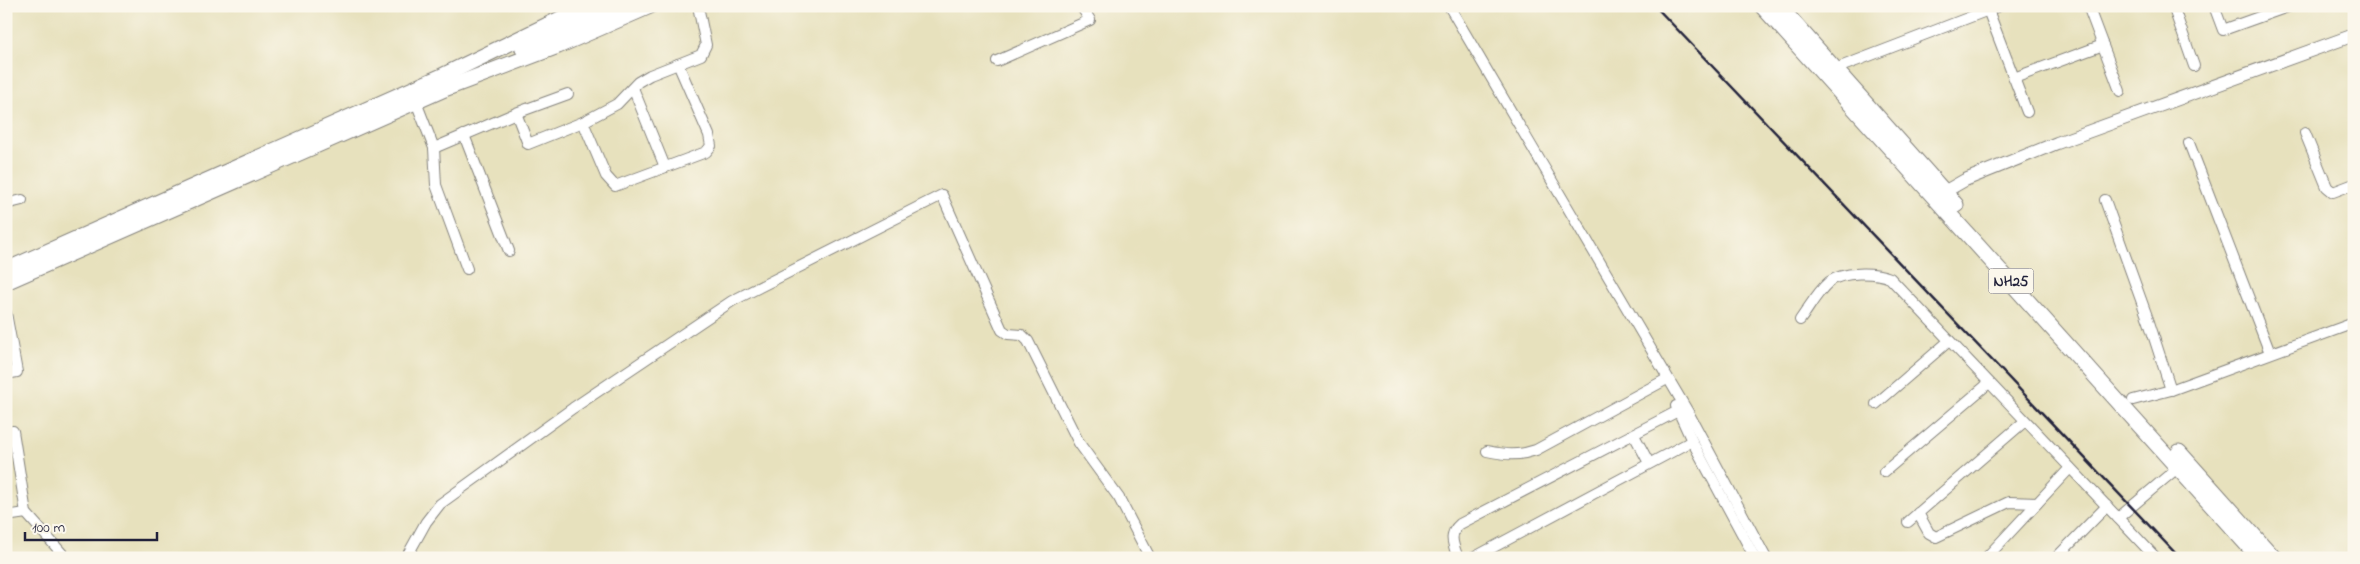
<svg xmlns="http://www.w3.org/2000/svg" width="2360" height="564" font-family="'Indie Flower',sans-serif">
	<rect width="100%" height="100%" fill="#fbf7ec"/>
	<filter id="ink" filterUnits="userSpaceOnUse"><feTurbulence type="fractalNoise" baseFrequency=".02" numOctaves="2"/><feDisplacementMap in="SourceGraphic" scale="10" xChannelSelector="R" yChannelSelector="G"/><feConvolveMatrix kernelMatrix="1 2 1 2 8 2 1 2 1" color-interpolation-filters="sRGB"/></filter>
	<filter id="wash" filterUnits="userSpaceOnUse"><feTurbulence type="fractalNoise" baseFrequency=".0096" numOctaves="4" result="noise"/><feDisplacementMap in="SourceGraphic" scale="20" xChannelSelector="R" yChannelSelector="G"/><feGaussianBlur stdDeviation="1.12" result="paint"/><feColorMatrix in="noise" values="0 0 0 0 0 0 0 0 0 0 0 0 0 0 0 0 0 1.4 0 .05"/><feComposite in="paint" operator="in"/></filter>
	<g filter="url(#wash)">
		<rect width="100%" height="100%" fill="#e7e1bd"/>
	</g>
	<g filter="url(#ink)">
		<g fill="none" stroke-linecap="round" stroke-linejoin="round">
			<defs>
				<g id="minor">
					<path d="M 1449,6 L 1688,412 L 1766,558"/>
					<path d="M 2088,6 L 2120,91"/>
					<path d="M 2173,6 L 2194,66"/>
					<path d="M 2214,6 L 2223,30 L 2290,6"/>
					<path d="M 1988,10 L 2027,112"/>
					<path d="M 997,61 L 1090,20 L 1081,6"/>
					<path d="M 1835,69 L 1999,6"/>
					<path d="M 2014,78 L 2103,45"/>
					<path d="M 633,88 L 665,167"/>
					<path d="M 418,107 L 434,148 L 436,185 L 467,269"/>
					<path d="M 516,113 L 568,94"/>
					<path d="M 583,122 L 606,176 L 615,186 L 706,152 L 711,146 L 709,135 L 678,64"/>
					<path d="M 2305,133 L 2327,187 L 2333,192 L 2354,184"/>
					<path d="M 464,135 L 509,251"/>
					<path d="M 2189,143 L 2270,353"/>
					<path d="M 434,148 L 516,113 L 528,144 L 583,122 L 617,104 L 638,82 L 650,75 L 701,55 L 706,45 L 698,6"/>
					<path d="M 2105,200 L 2149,322 L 2171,390"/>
					<path d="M 6,204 L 22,200"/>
					<path d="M 6,313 L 17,372 L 6,374"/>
					<path d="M 1800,320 C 1809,308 1817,292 1829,282 C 1843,271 1875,272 1890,278 L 2156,558"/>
					<path d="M 2133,400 L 2171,390 L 2354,323"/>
					<path d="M 1876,404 L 1949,341"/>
					<path d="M 1676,406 L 1692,441 L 1755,558"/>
					<path d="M 6,432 L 13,431 L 26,513 L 66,558"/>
					<path d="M 1634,435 L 1649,463"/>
					<path d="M 1487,451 C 1506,455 1518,456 1536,450 L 1667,379"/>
					<path d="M 1884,472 L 1989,383"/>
					<path d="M 1918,513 L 1929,533 L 1936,537 L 2009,502 L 2037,503"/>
					<path d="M 6,516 L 26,513"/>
					<path d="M 2118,518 L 2182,464"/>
					<path d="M 1908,522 L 2025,421"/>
					<path d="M 406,558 L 426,522 L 440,504 L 573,408 L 732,301 L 942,195 L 1002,330 L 1008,334 L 1022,335 L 1028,341 L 1079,443 L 1119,498 L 1150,558"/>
					<path d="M 1458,558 C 1453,544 1448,534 1460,524 L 1678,411"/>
					<path d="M 1473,558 L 1692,441"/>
					<path d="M 1986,558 L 2070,468"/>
					<path d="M 2056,558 L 2107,506"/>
				</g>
				<path id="tertiary" d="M 1937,196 L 1965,180 L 2057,143 L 2354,35"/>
				<g id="primary">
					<path d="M 1762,6 L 2259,558"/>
					<path d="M 1779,6 L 1956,205"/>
					<path d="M 523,49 L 624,6"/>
					<path d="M 6,270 L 442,76 L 587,6"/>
					<path d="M 6,282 L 447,88 L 558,46 L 650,6"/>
					<path d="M 2179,452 L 2274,558"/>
				</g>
			</defs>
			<!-- minor casing -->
			<use href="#minor" stroke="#84827c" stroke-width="12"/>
			<!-- tertiary casing -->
			<use href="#tertiary" stroke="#84827c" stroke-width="14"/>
			<!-- primary casing -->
			<use href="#primary" stroke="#84827c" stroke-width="17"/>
			<!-- minor -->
			<use href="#minor" stroke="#fff" stroke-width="10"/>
			<!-- tertiary -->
			<use href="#tertiary" stroke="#fff" stroke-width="12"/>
			<!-- primary -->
			<use href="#primary" stroke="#fff" stroke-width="15"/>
			<!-- rail -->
			<path stroke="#22223b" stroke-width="2.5" d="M 1655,6 L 2180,558"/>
		</g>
	</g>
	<g text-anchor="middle" stroke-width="4" stroke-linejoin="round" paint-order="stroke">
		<!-- shield labels -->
		<rect fill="#fbf7ec" stroke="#636270" stroke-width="1" x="1988.5" y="268.5" width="45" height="25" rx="4"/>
		<g font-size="15" font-weight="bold" fill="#22223b">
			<text x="2011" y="286">NH25</text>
		</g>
	</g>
	<!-- margin -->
	<rect width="2360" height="564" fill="none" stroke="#fbf7ec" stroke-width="25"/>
	<!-- scale -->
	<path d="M25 532v8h132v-8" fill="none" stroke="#22223b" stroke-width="2.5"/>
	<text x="32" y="532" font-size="15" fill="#22223b" stroke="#fbf7ec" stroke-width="4" paint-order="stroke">100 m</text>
</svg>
